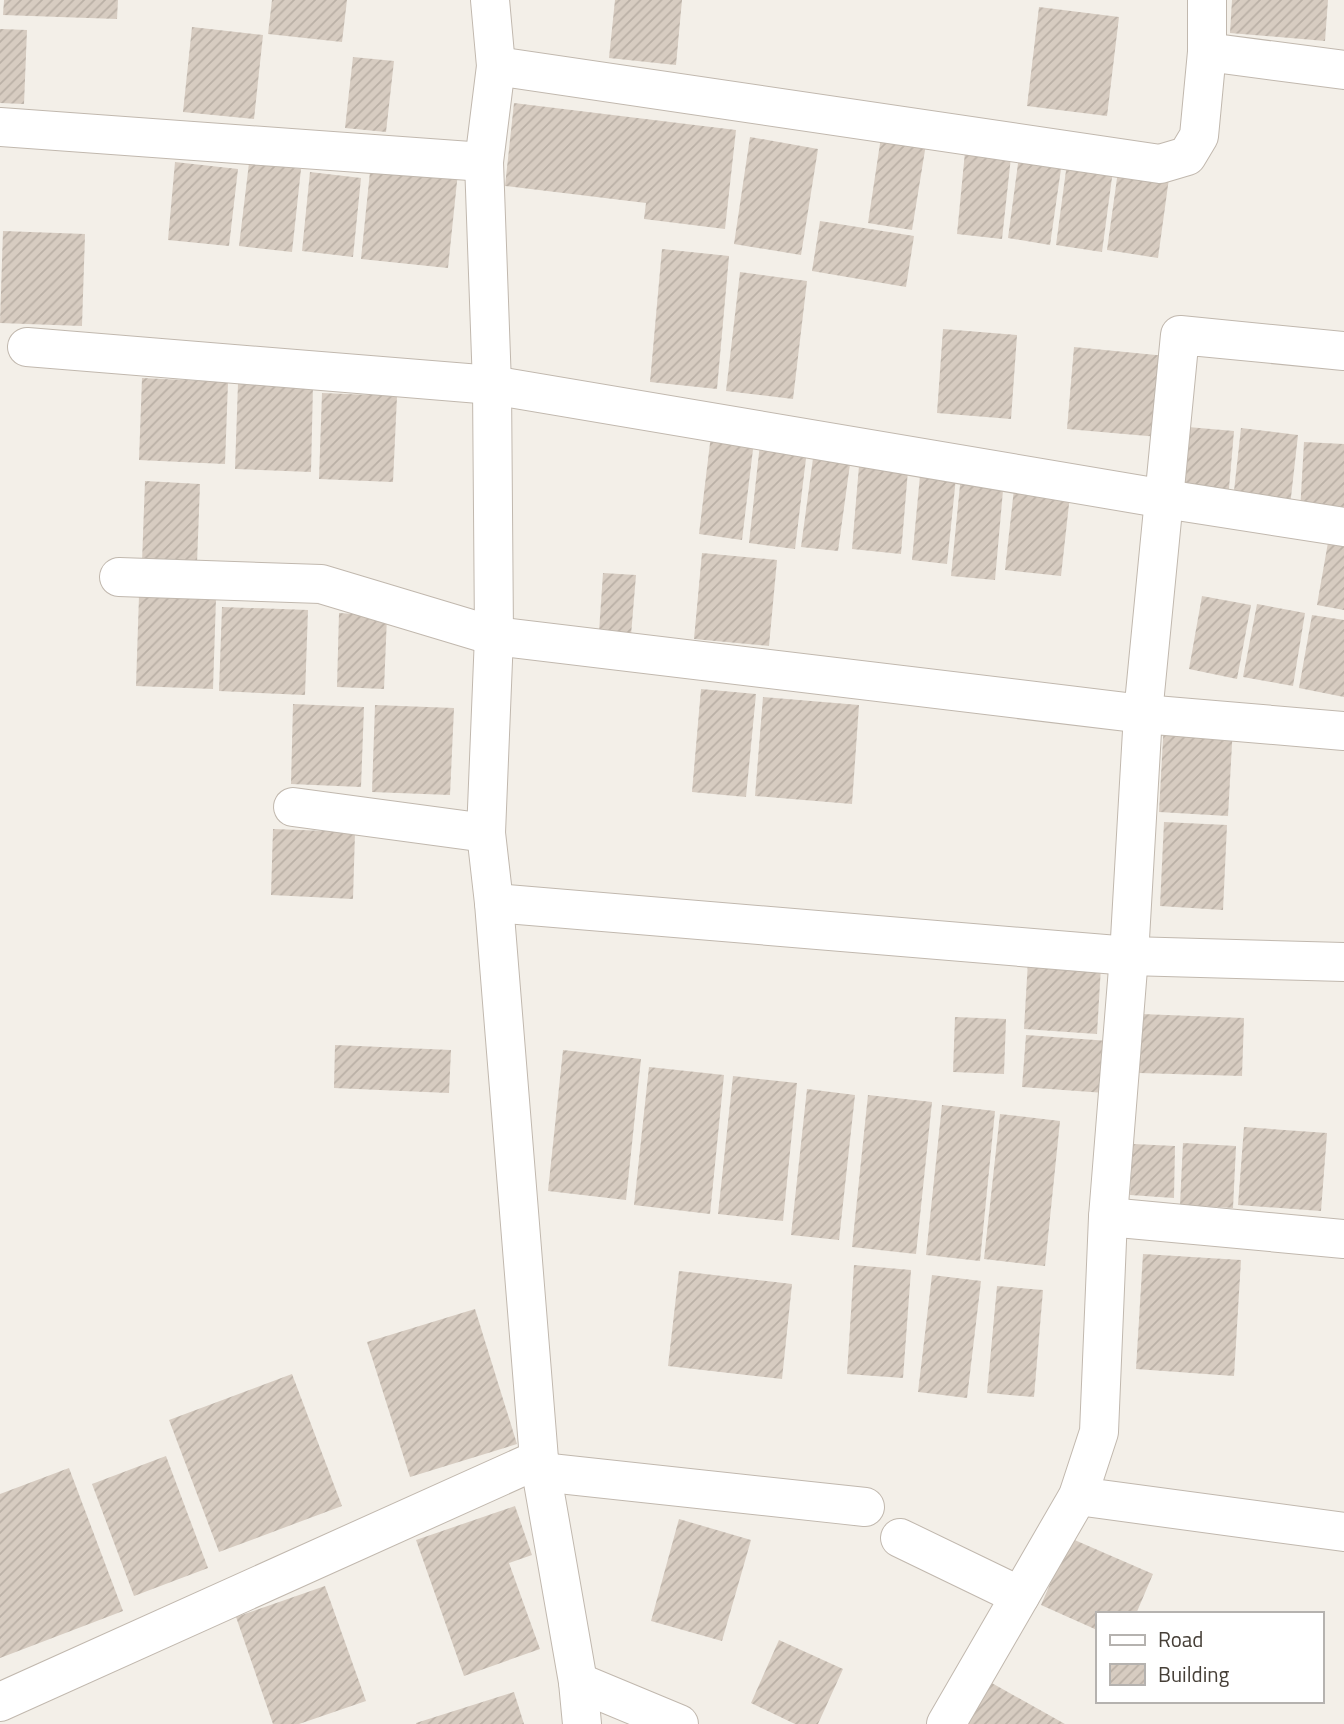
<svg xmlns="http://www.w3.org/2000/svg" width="1344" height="1724" font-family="'Titillium Web',sans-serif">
	<defs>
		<pattern id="building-hatch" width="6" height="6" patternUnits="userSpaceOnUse" patternTransform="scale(1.75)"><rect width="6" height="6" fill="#d7ccc1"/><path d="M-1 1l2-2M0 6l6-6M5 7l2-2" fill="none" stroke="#bab0a6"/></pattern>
	</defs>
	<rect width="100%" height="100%" fill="#f3efe8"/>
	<!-- building -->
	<g fill="url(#building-hatch)">
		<path d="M 4,0 L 118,0 L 117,19 L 3,15 Z"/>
		<path d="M 272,0 L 347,0 L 342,42 L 268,34 Z"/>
		<path d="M 615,0 L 682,0 L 676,65 L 609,58 Z"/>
		<path d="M 1232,0 L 1328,0 L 1325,41 L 1230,33 Z"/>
		<path d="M 1039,7 L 1119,17 L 1107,116 L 1027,106 Z"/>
		<path d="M 192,27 L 263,35 L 254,119 L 183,112 Z"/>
		<path d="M 0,29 L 27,30 L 24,104 L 0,103 Z"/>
		<path d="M 353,57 L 394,61 L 386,132 L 345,128 Z"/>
		<path d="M 514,103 L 736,130 L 725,229 L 644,219 L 646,203 L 505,186 Z"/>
		<path d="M 750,137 L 818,149 L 801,255 L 734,244 Z"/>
		<path d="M 881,137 L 926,144 L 912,230 L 868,223 Z"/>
		<path d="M 965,152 L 1011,157 L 1002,239 L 957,234 Z"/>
		<path d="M 1019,156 L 1062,162 L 1050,245 L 1008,238 Z"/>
		<path d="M 175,162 L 238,169 L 229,246 L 168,240 Z"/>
		<path d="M 371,162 L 458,172 L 448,268 L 361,259 Z"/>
		<path d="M 249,163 L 301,169 L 292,252 L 239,246 Z"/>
		<path d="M 1067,163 L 1113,170 L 1102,252 L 1056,245 Z"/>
		<path d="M 1118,171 L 1169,178 L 1158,258 L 1107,250 Z"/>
		<path d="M 310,172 L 361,178 L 353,257 L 302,251 Z"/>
		<path d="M 820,221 L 914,236 L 906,287 L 812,271 Z"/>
		<path d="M 3,231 L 85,234 L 82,326 L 0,323 Z"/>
		<path d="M 662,249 L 729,256 L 717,389 L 650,382 Z"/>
		<path d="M 740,272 L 807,281 L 793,399 L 726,391 Z"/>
		<path d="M 943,329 L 1017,335 L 1011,419 L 937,413 Z"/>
		<path d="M 1074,347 L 1166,356 L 1159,437 L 1067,429 Z"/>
		<path d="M 142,378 L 228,382 L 225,464 L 139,460 Z"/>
		<path d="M 238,383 L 313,385 L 311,472 L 235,469 Z"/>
		<path d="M 322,393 L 397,396 L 393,482 L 319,479 Z"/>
		<path d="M 1188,427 L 1234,431 L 1228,500 L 1182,496 Z"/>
		<path d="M 1241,428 L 1298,435 L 1290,506 L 1233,500 Z"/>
		<path d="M 711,435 L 754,441 L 742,540 L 699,534 Z"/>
		<path d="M 1304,442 L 1344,444 L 1344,515 L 1300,512 Z"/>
		<path d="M 760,444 L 807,450 L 795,549 L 749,543 Z"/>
		<path d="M 814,451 L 851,457 L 838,551 L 801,547 Z"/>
		<path d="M 860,454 L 909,458 L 901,554 L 852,549 Z"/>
		<path d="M 921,465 L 957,468 L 947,564 L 912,560 Z"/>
		<path d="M 961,475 L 1004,479 L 995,580 L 951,576 Z"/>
		<path d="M 1015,480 L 1071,486 L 1061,576 L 1005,570 Z"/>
		<path d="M 145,481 L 200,484 L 197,564 L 142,562 Z"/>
		<path d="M 1330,531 L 1344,534 L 1344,610 L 1317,605 Z"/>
		<path d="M 702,553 L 777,560 L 769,646 L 694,639 Z"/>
		<path d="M 603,573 L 636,575 L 631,635 L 599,632 Z"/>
		<path d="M 139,596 L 216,598 L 213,689 L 136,686 Z"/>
		<path d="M 1202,596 L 1251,605 L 1237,679 L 1189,669 Z"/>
		<path d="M 1257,604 L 1305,613 L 1293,686 L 1243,677 Z"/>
		<path d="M 222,607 L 308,610 L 305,695 L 219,691 Z"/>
		<path d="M 339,613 L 387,616 L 384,689 L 337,687 Z"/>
		<path d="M 1312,615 L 1344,620 L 1344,697 L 1299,688 Z"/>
		<path d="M 701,689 L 756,694 L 746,797 L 692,792 Z"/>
		<path d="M 763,697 L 859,705 L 852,804 L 755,796 Z"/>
		<path d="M 293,704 L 364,707 L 361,787 L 291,784 Z"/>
		<path d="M 375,705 L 454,708 L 450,795 L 372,792 Z"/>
		<path d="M 1164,721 L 1233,726 L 1228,816 L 1159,812 Z"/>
		<path d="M 1164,822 L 1227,825 L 1223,910 L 1160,906 Z"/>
		<path d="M 273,829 L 355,832 L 353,899 L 271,895 Z"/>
		<path d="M 1028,961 L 1101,966 L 1097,1034 L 1024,1029 Z"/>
		<path d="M 1141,1014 L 1244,1018 L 1242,1076 L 1139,1073 Z"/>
		<path d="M 955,1017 L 1006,1019 L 1004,1074 L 953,1072 Z"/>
		<path d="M 1026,1035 L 1109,1041 L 1105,1093 L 1022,1087 Z"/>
		<path d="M 335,1045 L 451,1050 L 449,1093 L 334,1088 Z"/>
		<path d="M 563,1050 L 641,1059 L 626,1200 L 548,1191 Z"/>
		<path d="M 649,1067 L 724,1075 L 710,1214 L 634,1205 Z"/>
		<path d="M 733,1076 L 797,1083 L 783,1221 L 718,1214 Z"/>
		<path d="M 807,1089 L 855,1095 L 839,1240 L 791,1235 Z"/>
		<path d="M 868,1095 L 932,1102 L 916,1254 L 852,1247 Z"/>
		<path d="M 942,1105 L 995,1111 L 980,1261 L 926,1255 Z"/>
		<path d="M 1000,1114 L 1060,1121 L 1045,1266 L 984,1259 Z"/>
		<path d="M 1244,1127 L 1327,1133 L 1321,1211 L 1238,1205 Z"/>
		<path d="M 1183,1143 L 1236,1146 L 1233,1208 L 1180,1205 Z"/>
		<path d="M 1133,1144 L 1175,1146 L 1174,1198 L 1130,1195 Z"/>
		<path d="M 1143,1254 L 1241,1260 L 1234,1376 L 1136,1369 Z"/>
		<path d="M 854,1265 L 911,1270 L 903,1378 L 847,1374 Z"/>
		<path d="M 679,1271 L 792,1284 L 782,1379 L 668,1366 Z"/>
		<path d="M 932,1275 L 981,1281 L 967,1398 L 918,1392 Z"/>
		<path d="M 997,1286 L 1043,1290 L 1034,1397 L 987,1393 Z"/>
		<path d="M 475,1309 L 517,1444 L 410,1477 L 367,1342 Z"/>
		<path d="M 292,1374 L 342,1506 L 219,1552 L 169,1420 Z"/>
		<path d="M 166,1456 L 208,1568 L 134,1596 L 92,1484 Z"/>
		<path d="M 69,1468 L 123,1611 L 0,1658 L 0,1494 Z"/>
		<path d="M 515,1506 L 532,1555 L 509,1563 L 540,1649 L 464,1676 L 416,1540 Z"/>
		<path d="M 679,1519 L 751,1540 L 722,1641 L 651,1621 Z"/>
		<path d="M 1070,1538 L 1153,1574 L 1136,1614 L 1097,1614 L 1097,1630 L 1041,1605 Z"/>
		<path d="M 325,1586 L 366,1701 L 299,1724 L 273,1724 L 236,1617 Z"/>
		<path d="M 779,1640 L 843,1669 L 818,1724 L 795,1724 L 751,1703 Z"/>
		<path d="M 990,1682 L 1065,1724 L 966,1724 Z"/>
		<path d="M 514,1692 L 524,1724 L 416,1724 L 416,1723 Z"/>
	</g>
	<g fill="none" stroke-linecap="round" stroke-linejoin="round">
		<defs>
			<g id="minor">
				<path d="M 490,0 L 496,66 L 484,162 L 492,385 L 494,636 L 486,833 L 494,903 L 539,1459 L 578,1682 L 582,1724"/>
				<path d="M 1207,52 L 1344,70"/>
				<path d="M 496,66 L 1160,164 L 1187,156 L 1199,136 L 1207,52 L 1207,0"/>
				<path d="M 0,127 L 484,162"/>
				<path d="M 27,347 L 492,385 L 1165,499 L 1344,527"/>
				<path d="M 119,577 L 321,584 L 494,636 L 1143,714 L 1344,731"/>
				<path d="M 293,807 L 486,833"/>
				<path d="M 494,903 L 1129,956 L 1344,962"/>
				<path d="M 1108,1217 L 1344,1239"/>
				<path d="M 541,1472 L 865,1507"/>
				<path d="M 1078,1496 L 1344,1532"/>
				<path d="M 900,1538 L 1020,1596"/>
				<path d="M 578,1682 L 679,1724"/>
				<path d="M 0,1702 L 539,1459"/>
				<path d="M 946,1724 L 1078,1496 L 1099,1432 L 1108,1217 L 1129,956 L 1143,714 L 1180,335 L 1344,351"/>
			</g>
		</defs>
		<!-- minor casing -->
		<use href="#minor" stroke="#c1b8ae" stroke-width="40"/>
		<!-- minor -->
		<use href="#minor" stroke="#fff" stroke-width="38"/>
	</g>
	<!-- legend -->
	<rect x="1096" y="1612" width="228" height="91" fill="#ffffff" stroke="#b5b2af" stroke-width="2"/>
	<rect x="1110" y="1635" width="35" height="10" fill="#ffffff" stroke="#b5b2af" stroke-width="2"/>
	<text x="1158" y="1647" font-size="21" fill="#463f37">Road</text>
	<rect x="1110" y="1664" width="35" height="21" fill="url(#building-hatch)" stroke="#b5b2af" stroke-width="2"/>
	<text x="1158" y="1682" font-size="21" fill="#463f37">Building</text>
</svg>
